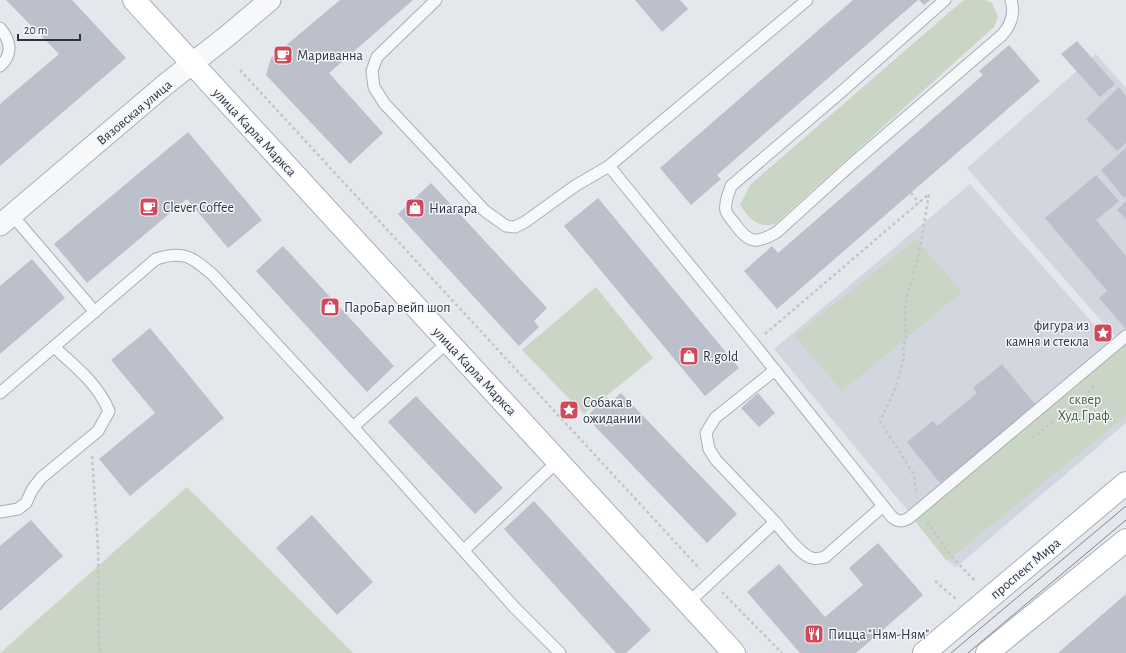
<svg xmlns="http://www.w3.org/2000/svg" width="1126" height="653" font-family="'Alegreya Sans',sans-serif">
	<rect width="100%" height="100%" fill="#e4e7ec"/>
	<!-- built -->
	<g fill="#d2d6de">
		<path d="M 1096,54 L 1126,88 L 1126,349 L 967,168 Z"/>
		<path d="M 970,184 L 1126,361 L 1126,423 L 955,568 L 774,349 Z"/>
	</g>
	<!-- green -->
	<g fill="#c9d6c5">
		<path d="M 965,0 L 986,0 L 992,3 L 998,17 L 994,27 L 775,224 C 757,229 749,218 740,205 L 750,185 L 960,3 Z"/>
		<path d="M 916,239 L 962,292 L 842,391 L 794,336 Z"/>
		<path d="M 596,287 L 653,358 L 584,414 L 522,350 Z"/>
		<path d="M 1126,331 L 1126,416 L 947,561 L 909,514 Z"/>
		<path d="M 187,487 L 353,653 L 0,653 Z"/>
	</g>
	<!-- building -->
	<g fill="#bbc0ca">
		<path d="M 6,0 L 72,0 L 126,58 L 0,166 L 0,104 L 59,54 Z"/>
		<path d="M 340,0 L 413,0 L 329,73 L 383,133 L 350,164 L 266,75 L 271,58 Z"/>
		<path d="M 635,0 L 680,0 L 688,9 L 662,32 Z"/>
		<path d="M 853,0 L 918,0 L 717,175 L 721,179 L 691,205 L 660,168 Z"/>
		<path d="M 919,0 L 930,0 L 924,5 Z"/>
		<path d="M 1077,41 L 1115,84 L 1100,97 L 1061,54 Z"/>
		<path d="M 1009,45 L 1040,81 L 777,309 L 744,271 L 772,246 L 778,253 L 983,75 L 979,71 Z"/>
		<path d="M 1119,87 L 1126,96 L 1126,143 L 1117,151 L 1086,119 Z"/>
		<path d="M 188,132 L 262,220 L 228,248 L 187,199 L 87,283 L 54,244 Z"/>
		<path d="M 1126,148 L 1126,196 L 1124,198 L 1101,170 Z"/>
		<path d="M 1096,175 L 1119,201 L 1096,220 L 1126,256 L 1126,329 L 1099,298 L 1107,291 L 1045,218 Z"/>
		<path d="M 431,183 L 547,308 L 534,321 L 539,327 L 519,346 L 398,214 Z"/>
		<path d="M 598,198 L 739,368 L 705,396 L 564,226 Z"/>
		<path d="M 1126,201 L 1126,219 L 1117,210 Z"/>
		<path d="M 283,246 L 394,366 L 367,392 L 256,271 Z"/>
		<path d="M 32,259 L 65,298 L 0,354 L 0,286 Z"/>
		<path d="M 150,328 L 224,418 L 130,496 L 99,459 L 155,413 L 111,360 Z"/>
		<path d="M 1002,364 L 1036,405 L 940,483 L 907,442 L 933,421 L 937,426 L 977,393 L 973,388 Z"/>
		<path d="M 621,393 L 737,514 L 707,543 L 586,417 L 607,397 L 611,402 Z"/>
		<path d="M 758,393 L 775,413 L 759,427 L 741,408 Z"/>
		<path d="M 416,396 L 503,488 L 475,514 L 388,422 Z"/>
		<path d="M 534,501 L 651,630 L 626,653 L 616,653 L 504,529 Z"/>
		<path d="M 312,515 L 373,582 L 337,615 L 276,548 Z"/>
		<path d="M 31,520 L 63,556 L 0,611 L 0,546 Z"/>
		<path d="M 878,543 L 923,595 L 856,653 L 800,653 L 747,592 L 779,564 L 825,617 L 863,585 L 849,568 Z"/>
		<path d="M 1126,594 L 1126,653 L 1058,653 Z"/>
	</g>
	<g fill="none" stroke-linecap="round" stroke-linejoin="round">
		<defs>
			<g id="lane">
				<path d="M 436,0 L 377,57 L 372,71 L 374,87 L 384,103 L 485,211 L 506,226 L 515,227 L 525,222 L 575,186 L 609,166 L 807,0"/>
				<path d="M 945,0 L 840,93 L 731,186 C 729,193 724,203 726,211 C 727,215 732,220 735,224 C 749,244 757,244 777,232 L 852,164 L 1002,35 C 1011,25 1015,13 1011,0"/>
				<path d="M 0,28 C 11,41 13,55 0,66"/>
				<path d="M 609,166 L 754,344 L 892,517 C 898,522 902,522 909,518 L 1126,336"/>
				<path d="M 12,215 L 95,312"/>
				<path d="M 775,370 L 715,418 L 706,433 L 709,449 L 716,460 L 775,522"/>
				<path d="M 0,393 L 156,259 C 184,250 192,257 213,275 L 353,427 L 515,608 L 560,653"/>
				<path d="M 353,427 L 448,342"/>
				<path d="M 0,512 L 18,509 L 26,503 L 32,490 L 41,478 L 98,431 L 109,411 C 98,384 75,366 54,347"/>
				<path d="M 464,550 L 558,461"/>
				<path d="M 688,603 L 775,522 C 783,531 800,555 812,558 C 816,559 821,558 825,557 L 883,506"/>
			</g>
			<path id="street" d="M 0,225 L 166,84 L 226,37 L 270,0"/>
			<g id="secondary">
				<path d="M 134,0 L 734,653"/>
				<path d="M 924,653 L 1126,483"/>
				<path d="M 987,653 L 1126,540"/>
			</g>
		</defs>
		<!-- lane casing -->
		<use href="#lane" stroke="#a9aeb7" stroke-width="13"/>
		<!-- street casing -->
		<use href="#street" stroke="#a9aeb7" stroke-width="23"/>
		<!-- secondary casing -->
		<use href="#secondary" stroke="#a9aeb7" stroke-width="24"/>
		<!-- path -->
		<g stroke="#c2c5cb" stroke-width="2.5" stroke-dasharray="3 3" stroke-linecap="butt">
			<path d="M 240,70 L 700,569"/>
			<path d="M 911,193 L 919,203"/>
			<path d="M 765,334 L 929,194 L 919,254 L 905,305 L 906,338 L 903,346 L 904,358 L 894,392 L 880,421 L 914,475 L 916,491"/>
			<path d="M 1032,438 L 1079,402 L 1095,385"/>
			<path d="M 92,456 L 98,546 L 99,653"/>
			<path d="M 927,522 L 952,557 L 976,582"/>
			<path d="M 935,581 L 956,599"/>
			<path d="M 722,592 L 782,653"/>
		</g>
		<!-- lane -->
		<use href="#lane" stroke="#f7f8fa" stroke-width="11"/>
		<!-- street -->
		<use href="#street" stroke="#f7f8fa" stroke-width="21"/>
		<!-- secondary -->
		<use href="#secondary" stroke="#fff" stroke-width="22"/>
		<!-- tram -->
		<g stroke="#7d8696" stroke-width="1">
			<path d="M 951,653 L 1126,506"/>
			<path d="M 968,653 L 1126,520"/>
		</g>
	</g>
	<!-- icons -->
	<defs>
		<symbol id="cafe-square" viewBox="-11 -11 22 22"><rect x="-9" y="-9" width="18" height="18" rx="4" fill="#d1495b" stroke="#f4f6f9"/><path d="M-5.5-4.5H6V0H3Q3 3.5 0 3.5H-2.5Q-5.5 3.5-5.5 0ZM3-3.2v2h1.7v-2ZM-6 4.5H4V6H-6Z" fill="#fff"/></symbol>
		<symbol id="shop-square" viewBox="-11 -11 22 22"><rect x="-9" y="-9" width="18" height="18" rx="4" fill="#d1495b" stroke="#f4f6f9"/><path d="M-5-2.5h2.3a2.7 3.5 0 0 1 5.4 0H5L5.5 6h-11ZM-1.5-2.5h3a1.5 2.3 0 0 0-3 0Z" fill="#fff"/></symbol>
		<symbol id="sight-square" viewBox="-11 -11 22 22"><rect x="-9" y="-9" width="18" height="18" rx="4" fill="#d1495b" stroke="#f4f6f9"/><path d="M0-6L1.8-2.2L6-1.7L2.9 1.2L3.7 5.4L0 3.3L-3.7 5.4L-2.9 1.2L-6-1.7L-1.8-2.2Z" fill="#fff"/></symbol>
		<symbol id="restaurant-square" viewBox="-11 -11 22 22"><rect x="-9" y="-9" width="18" height="18" rx="4" fill="#d1495b" stroke="#f4f6f9"/><path d="M-5-6h1v4h1v-4h1v4h1v-4h1v5L-1.5 .5V6h-2V.5L-5-1ZM5-6V6H3V1.5H1.5Q1.5-4 5-6Z" fill="#fff"/></symbol>
	</defs>
	<g fill-rule="evenodd">
		<use href="#cafe-square" x="272" y="44" width="22" height="22"/>
		<use href="#cafe-square" x="138" y="196" width="22" height="22"/>
		<use href="#shop-square" x="404" y="197" width="22" height="22"/>
		<use href="#shop-square" x="319" y="296" width="22" height="22"/>
		<use href="#sight-square" x="1092" y="322" width="22" height="22"/>
		<use href="#shop-square" x="678" y="345" width="22" height="22"/>
		<use href="#sight-square" x="558" y="399" width="22" height="22"/>
		<use href="#restaurant-square" x="803" y="623" width="22" height="22"/>
	</g>
	<g text-anchor="middle" stroke-width="3" stroke-linejoin="round" paint-order="stroke">
		<!-- poi labels -->
		<g font-size="14" fill="#2b3445" stroke="#f4f6f9" text-anchor="start">
			<text x="297" y="60">Мариванна</text>
			<text x="163" y="212">Clever Coffee</text>
			<text x="429" y="213">Ниагара</text>
			<text x="344" y="312">ПароБар вейп шоп</text>
			<text x="1089" y="330" text-anchor="end">фигура из<tspan x="1089" dy="16">камня и стекла</tspan></text>
			<text x="703" y="361">R.gold</text>
			<text x="583" y="407">Собака в<tspan x="583" dy="16">ожидании</tspan></text>
			<text x="828" y="639">Пицца "Ням-Ням"</text>
		</g>
		<!-- street labels -->
		<g font-size="14" fill="#2b3445" stroke="#f4f6f9">
			<text transform="translate(134 112) rotate(-40)" y="5">Вязовская улица</text>
			<text transform="translate(255 132) rotate(47)" y="5">улица Карла Маркса</text>
			<text transform="translate(475 371) rotate(47)" y="5">улица Карла Маркса</text>
			<text transform="translate(1025 568) rotate(-40)" y="5">проспект Мира</text>
		</g>
		<!-- park labels -->
		<g font-size="14" fill="#3f6138" stroke="#f4f6f9">
			<text x="1085" y="404">сквер<tspan x="1085" dy="16">Худ.Граф.</tspan></text>
		</g>
	</g>
	<!-- scale -->
	<path d="M18 34v6h62v-6" fill="none" stroke="#2b3445" stroke-width="2"/>
	<text x="24" y="34" font-size="12" fill="#2b3445" stroke="#f4f6f9" stroke-width="3" paint-order="stroke">20 m</text>
</svg>
